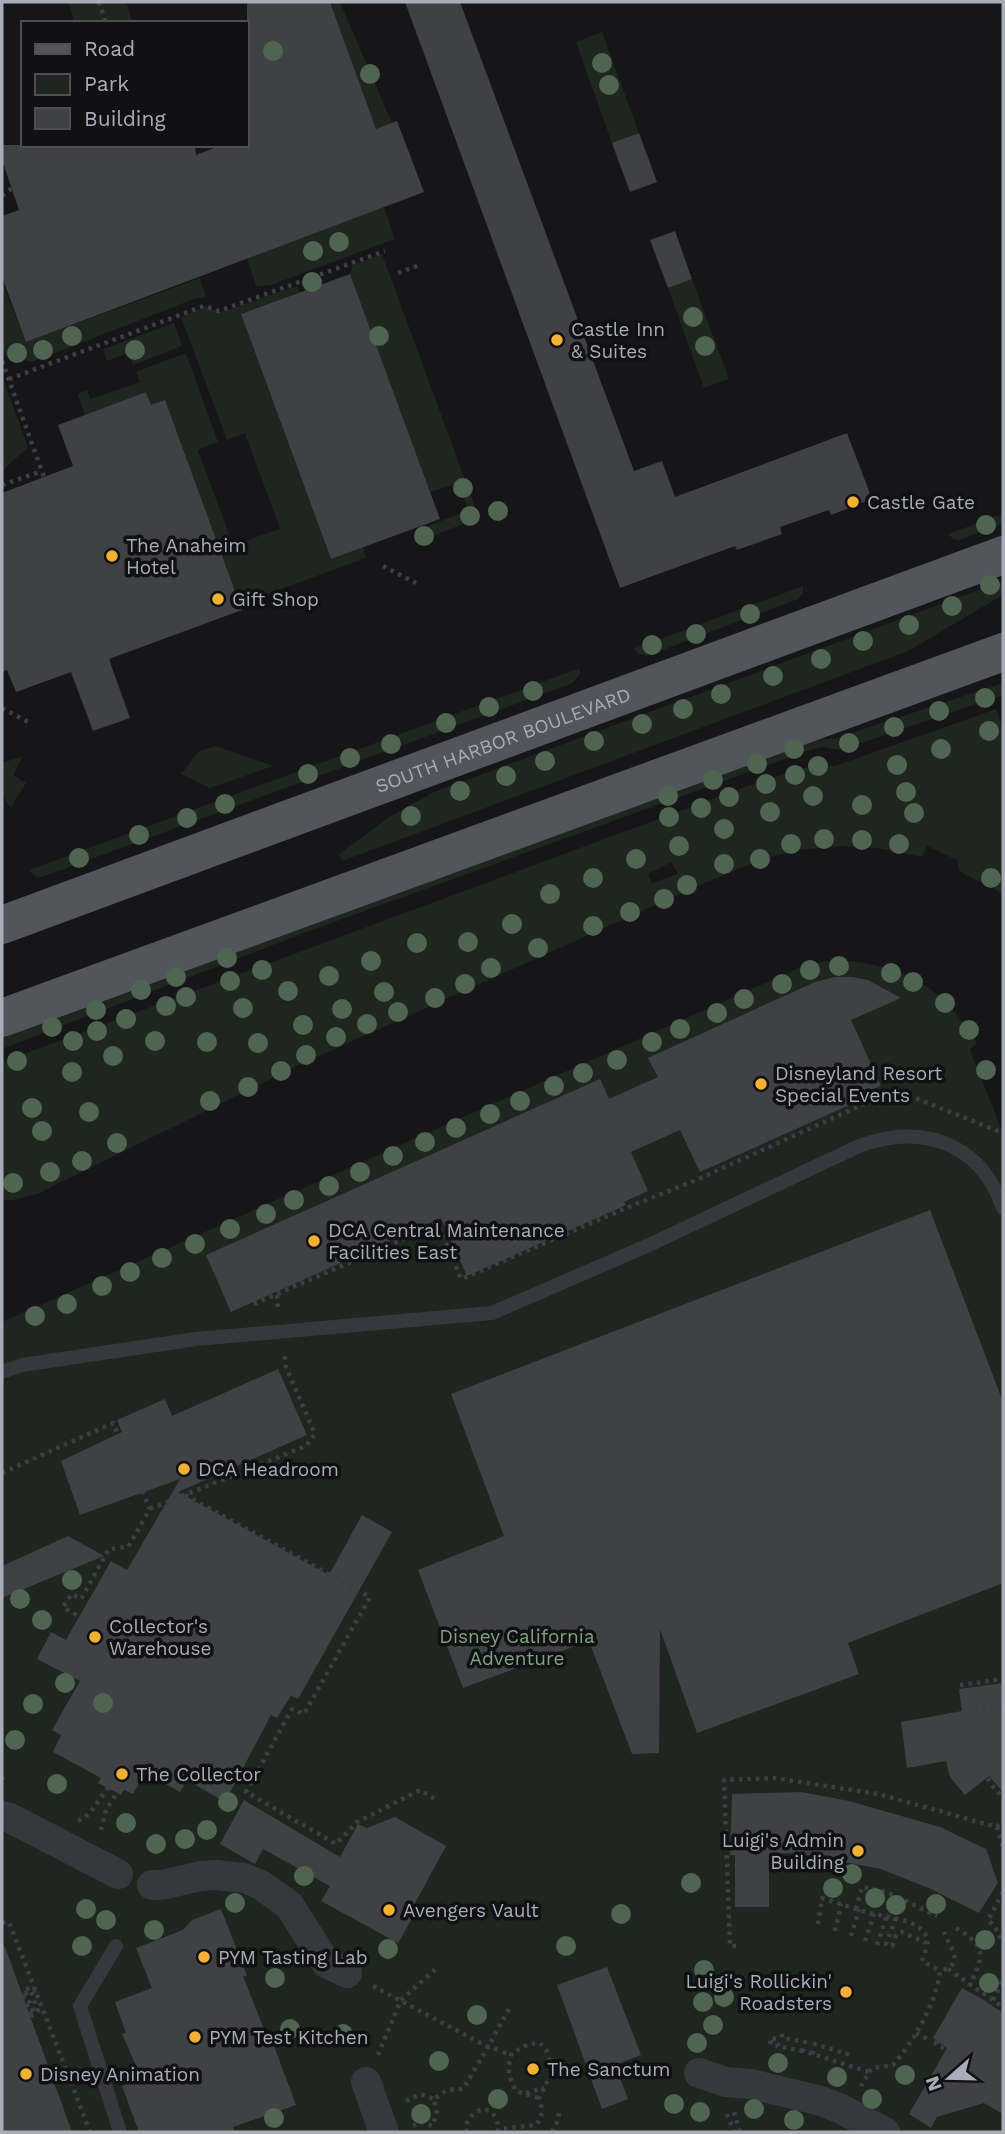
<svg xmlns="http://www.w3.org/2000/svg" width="1005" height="2134" font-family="'Work Sans',sans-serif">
	<rect width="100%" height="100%" fill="#161618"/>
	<!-- green -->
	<g fill="#1e261f" fill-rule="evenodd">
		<path d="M 68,2 L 126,2 L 133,23 L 75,23 Z"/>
		<path d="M 330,2 L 340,2 L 392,123 L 376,130 Z"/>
		<path d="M 602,32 L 639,133 L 612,143 L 576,42 Z"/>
		<path d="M 384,207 L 395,239 L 271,285 L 256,286 L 247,258 Z"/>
		<path d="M 382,254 L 479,518 L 419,541 L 416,531 L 468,510 L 459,483 L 430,492 L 350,274 L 353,265 Z"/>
		<path d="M 200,278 L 206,297 L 194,299 L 32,362 L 6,356 L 2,346 L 2,282 L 26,342 Z"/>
		<path d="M 692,279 L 729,379 L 704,388 L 668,288 Z"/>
		<path d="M 297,286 L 300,292 L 241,314 L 331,559 L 363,547 L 366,558 L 240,604 L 165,401 L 151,405 L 146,392 L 85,415 L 78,394 L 87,390 L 90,399 L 140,382 L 136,372 L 186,353 L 218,442 L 198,450 L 233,545 L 280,529 L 245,433 L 227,440 L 181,317 L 205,306 L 219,312 L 228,310 Z"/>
		<path d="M 174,323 L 182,346 L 133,365 L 128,353 L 107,361 L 103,349 Z"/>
		<path d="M 2,376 L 28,447 L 2,471 L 4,441 L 2,435 Z"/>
		<path d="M 1003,514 L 1003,524 L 959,540 L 953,539 L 948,534 Z"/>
		<path d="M 1003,581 L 1003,595 L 908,651 L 342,861 L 339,854 L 391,816 L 434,792 Z"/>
		<path d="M 803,586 L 803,593 L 798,599 L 647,656 L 639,654 L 633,649 Z"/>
		<path d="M 580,668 L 580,674 L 573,683 L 42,877 L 36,877 L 29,870 Z"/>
		<path d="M 1003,683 L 1003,695 L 841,750 L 822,747 L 807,751 L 312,930 L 2,1049 L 2,1037 L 813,739 L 833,739 Z"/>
		<path d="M 996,709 L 1003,728 L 1003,896 L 995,889 L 960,872 L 957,860 L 927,846 L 922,857 L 877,848 L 841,846 L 799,850 L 763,859 L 693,888 L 297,1066 L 37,1194 L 14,1200 L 2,1200 L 2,1062 L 767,779 L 815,765 L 835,766 ZM 671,862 L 678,874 L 652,883 L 648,874 Z"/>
		<path d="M 216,746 L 273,766 L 210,788 L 181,774 L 199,751 Z"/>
		<path d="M 23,756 L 13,775 L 26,783 L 11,807 C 0,799 2,777 2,763 Z"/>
		<path d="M 836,960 C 902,964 943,986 977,1043 L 970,1050 L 1003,1133 L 1003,2132 L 2,2132 L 2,1322 L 808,964 Z"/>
	</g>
	<!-- building -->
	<g fill="#404145">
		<path d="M 247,2 L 330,2 L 376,129 L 397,121 L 424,192 L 26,342 L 2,277 L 2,216 L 19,210 L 2,160 L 2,145 L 195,145 L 196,155 L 222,145 L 247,145 Z"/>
		<path d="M 405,2 L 460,2 L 634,471 L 662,461 L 675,497 L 847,433 L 872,499 L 831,515 L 829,510 L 780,527 L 782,534 L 737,550 L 735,546 L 620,588 Z"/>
		<path d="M 639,133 L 657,182 L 630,192 L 612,143 Z"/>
		<path d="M 675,231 L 692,279 L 668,288 L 650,240 Z"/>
		<path d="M 350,274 L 440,519 L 331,559 L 241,314 Z"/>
		<path d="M 146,392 L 151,405 L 165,400 L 242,610 L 109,659 L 130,718 L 93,731 L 71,672 L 16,692 L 7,670 L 2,672 L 2,493 L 73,466 L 58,425 Z"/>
		<path d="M 835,977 L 852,977 L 868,980 L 901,998 L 851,1020 L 881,1086 L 865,1092 L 867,1097 L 700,1172 L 680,1130 L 631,1152 L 648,1191 L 624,1202 L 626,1205 L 467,1276 L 441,1218 L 231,1312 L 206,1255 L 600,1079 L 609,1099 L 658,1077 L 648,1058 L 815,982 Z"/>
		<path d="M 930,1210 L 1003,1402 L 1003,1583 L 848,1643 L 859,1674 L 697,1733 L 660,1629 L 659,1753 L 632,1754 L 589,1641 L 463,1688 L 418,1570 L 504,1536 L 451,1394 Z"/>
		<path d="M 278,1369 L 307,1435 L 178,1492 L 329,1575 L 362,1515 L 392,1532 L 298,1699 L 291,1696 L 277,1718 L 271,1715 L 225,1802 L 187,1780 L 180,1792 L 153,1777 L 147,1770 L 133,1794 L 124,1790 L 121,1795 L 98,1783 L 101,1778 L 53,1752 L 61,1735 L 52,1730 L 80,1681 L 37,1659 L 51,1632 L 66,1640 L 111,1561 L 127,1570 L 180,1479 L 80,1515 L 61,1461 L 122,1432 L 117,1420 L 165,1399 L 172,1416 Z"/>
		<path d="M 68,1536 L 104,1556 L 2,1598 L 2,1566 Z"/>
		<path d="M 1003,1683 L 1003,1792 L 989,1776 L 965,1795 L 950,1777 L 946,1761 L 907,1768 L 901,1722 L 962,1711 L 959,1689 Z"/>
		<path d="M 801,1792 L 849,1801 L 940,1827 L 986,1849 L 998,1883 L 979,1913 L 931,1889 L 881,1869 L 797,1853 L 769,1854 L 769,1907 L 735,1907 L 735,1855 L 730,1855 L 732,1794 Z"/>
		<path d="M 244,1800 L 340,1857 L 358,1824 L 367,1828 L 395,1817 L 446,1846 L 414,1905 L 418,1908 L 398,1943 L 321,1901 L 330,1886 L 263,1849 L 255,1864 L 220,1844 Z"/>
		<path d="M 221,1909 L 247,1976 L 243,1976 L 271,2047 L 274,2046 L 296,2105 L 233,2127 L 235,2132 L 139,2132 L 122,2086 L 142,2079 L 122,2034 L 126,2033 L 115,2002 L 152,1988 L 136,1948 L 183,1930 L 192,1920 Z"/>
		<path d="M 5,1947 L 30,2016 L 72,2132 L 2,2132 L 2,1948 Z"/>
		<path d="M 607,1967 L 641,2055 L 615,2065 L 628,2099 L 602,2109 L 557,1985 Z"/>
		<path d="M 962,1988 L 984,2000 L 1003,2013 L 1003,2114 L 984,2103 L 937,2117 L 931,2128 L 909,2114 L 947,2048 L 933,2038 Z"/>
	</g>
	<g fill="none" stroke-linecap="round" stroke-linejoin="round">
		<!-- path -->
		<g stroke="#3d3f44" stroke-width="4.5" stroke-dasharray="3.5 5" stroke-linecap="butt">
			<path d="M 99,2 L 106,23"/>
			<path d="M 2,196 L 16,185 L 126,145"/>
			<path d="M 398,273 L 422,264"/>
			<path d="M 2,361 L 44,477"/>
			<path d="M 9,379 L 204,306 L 219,311 L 385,251"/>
			<path d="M 2,485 L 42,471"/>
			<path d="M 383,566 L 416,583"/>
			<path d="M 2,708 L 30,723"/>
			<path d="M 277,1295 L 278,1311"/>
			<path d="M 254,1304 L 438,1224 L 461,1279 L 631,1206 L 694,1181 L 895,1090 L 1003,1133"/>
			<path d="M 2,1473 L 113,1423 L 150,1509 L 128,1547 L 109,1549 L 81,1599 L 72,1594 L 63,1607 L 75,1614 L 73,1617"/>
			<path d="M 185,1495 L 370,1597 L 304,1714 L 292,1709 L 246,1792 L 336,1844 L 357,1822 L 420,1790 L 438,1801"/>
			<path d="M 150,1509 L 306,1446 L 315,1434 L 286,1367 L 284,1354"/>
			<path d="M 960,1685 L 1003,1679"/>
			<path d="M 1003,1705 L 972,1710 C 977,1745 975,1771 1003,1797"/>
			<path d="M 2,1778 L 4,1777"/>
			<path d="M 78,1821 L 89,1814 L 108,1788"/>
			<path d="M 997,1827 L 1003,1819"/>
			<path d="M 101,1830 L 106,1810 L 117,1793"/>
			<path d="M 1003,1892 L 988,1920 L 995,1927 L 1003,1943"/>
			<path d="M 856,1909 L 862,1887 L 887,1892 L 937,1916"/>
			<path d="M 896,1918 L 886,1944 L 892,1946 L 896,1935 L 902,1932 L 926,1943"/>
			<path d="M 2,1923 L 9,1922 L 90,2132"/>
			<path d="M 818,1924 L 822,1898 C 838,1903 854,1909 870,1913 C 885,1917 917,1919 925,1934 C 930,1942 925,1953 922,1961 L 940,1971"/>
			<path d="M 956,1928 C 992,1949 981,1960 967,1991"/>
			<path d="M 835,1931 L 841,1904"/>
			<path d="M 851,1936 L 859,1909"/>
			<path d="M 865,1941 L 874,1914"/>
			<path d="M 877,1945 L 887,1915"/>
			<path d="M 736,1946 L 730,1946 L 724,1780 L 774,1778 L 878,1794 L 997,1827 L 1003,1848"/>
			<path d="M 948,1969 L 1003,2007"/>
			<path d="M 373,1986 L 488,2047 L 510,2007"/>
			<path d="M 993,2000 L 1003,1980"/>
			<path d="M 30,2016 L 35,2014 L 34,2012 L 25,1993 L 24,1990 L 30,1988 L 31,1991 L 38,2011 L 31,2013 L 22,1994 C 27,1992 31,1991 36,1990"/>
			<path d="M 916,2033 L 931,2041"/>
			<path d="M 782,2034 L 782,2038 L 805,2042 L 803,2051 L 869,2072 L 861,2086"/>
			<path d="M 776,2039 L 771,2038 L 770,2042 L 778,2044 L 777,2046 L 803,2051"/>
			<path d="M 937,2041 L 936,2044 L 953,2053"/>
			<path d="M 503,2052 L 511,2055"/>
			<path d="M 812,2054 L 815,2044 L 847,2054 L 848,2051"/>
			<path d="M 378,2055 L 401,2000 L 438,1967"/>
			<path d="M 869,2072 L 873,2068 L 893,2065 C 913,2043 937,2001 940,1971 C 967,1963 949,1947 944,1932"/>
			<path d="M 526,2093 L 544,2088"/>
			<path d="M 406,2101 L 420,2094 L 434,2099"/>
			<path d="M 734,2112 L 740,2132"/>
			<path d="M 727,2114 L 734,2132"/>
			<path d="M 413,2126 L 421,2122 L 432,2126 L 437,2114 L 434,2099 L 447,2090 L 463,2089 L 488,2047 L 499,2050"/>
			<path d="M 467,2132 L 465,2127 C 474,2104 495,2103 499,2129"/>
			<path d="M 497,2132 L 499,2129 L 536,2125 C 543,2116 543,2109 539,2098 L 553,2070 L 546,2050 L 540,2043 L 529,2044 L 512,2053 C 506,2068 509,2077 516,2091 L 539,2098"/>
			<path d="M 552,2132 L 558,2120 L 559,2111"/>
		</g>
		<!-- lane -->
		<g stroke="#37383d" stroke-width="14">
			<path d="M 2,1372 L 22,1365 L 196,1339 L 492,1313 L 649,1245 L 859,1146 C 922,1123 980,1142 1003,1208"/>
			<path d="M 116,1946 L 80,2006 L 120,2132"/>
		</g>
		<!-- street -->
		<g stroke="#37383d" stroke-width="30">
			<path d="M 2,1816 L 10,1818 L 118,1874"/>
			<path d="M 152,1885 L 162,1885 L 201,1876 L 216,1875 L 244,1878 L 261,1885 L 289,1905 L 326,1963 L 347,1973"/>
			<path d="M 699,2073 L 726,2082 L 751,2084 L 821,2101 L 839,2108 L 885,2132"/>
			<path d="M 366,2082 L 384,2132"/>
		</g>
		<!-- primary -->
		<g stroke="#53555c" stroke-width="38">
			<path id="s1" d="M 2,925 L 1003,555"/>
			<path d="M 2,1018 L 1003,652"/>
		</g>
	</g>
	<!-- trees -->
	<g fill="#506452">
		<circle cx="273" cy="51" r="10"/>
		<circle cx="602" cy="63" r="10"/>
		<circle cx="370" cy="74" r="10"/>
		<circle cx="609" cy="85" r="10"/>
		<circle cx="339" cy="242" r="10"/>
		<circle cx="313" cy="251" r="10"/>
		<circle cx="312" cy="282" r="10"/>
		<circle cx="693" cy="317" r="10"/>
		<circle cx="72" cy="336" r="10"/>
		<circle cx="379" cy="336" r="10"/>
		<circle cx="705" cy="346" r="10"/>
		<circle cx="43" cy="350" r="10"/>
		<circle cx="135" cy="350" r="10"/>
		<circle cx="17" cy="353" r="10"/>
		<circle cx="463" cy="488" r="10"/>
		<circle cx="498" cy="511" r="10"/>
		<circle cx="470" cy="516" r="10"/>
		<circle cx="986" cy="525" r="10"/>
		<circle cx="424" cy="536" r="10"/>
		<circle cx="990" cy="585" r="10"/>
		<circle cx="952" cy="606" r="10"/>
		<circle cx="750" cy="614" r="10"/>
		<circle cx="909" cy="625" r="10"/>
		<circle cx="696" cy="634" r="10"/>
		<circle cx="863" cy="641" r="10"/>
		<circle cx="652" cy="645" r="10"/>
		<circle cx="821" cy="659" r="10"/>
		<circle cx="773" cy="676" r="10"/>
		<circle cx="533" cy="691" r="10"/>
		<circle cx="721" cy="694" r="10"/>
		<circle cx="985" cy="698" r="10"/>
		<circle cx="489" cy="707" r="10"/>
		<circle cx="683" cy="709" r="10"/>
		<circle cx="939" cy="711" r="10"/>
		<circle cx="446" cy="723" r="10"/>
		<circle cx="642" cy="724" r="10"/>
		<circle cx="894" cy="727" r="10"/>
		<circle cx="989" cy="731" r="10"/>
		<circle cx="594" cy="741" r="10"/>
		<circle cx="849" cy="743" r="10"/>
		<circle cx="391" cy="744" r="10"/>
		<circle cx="794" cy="749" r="10"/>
		<circle cx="941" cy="749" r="10"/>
		<circle cx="350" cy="758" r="10"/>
		<circle cx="545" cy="761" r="10"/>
		<circle cx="757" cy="764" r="10"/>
		<circle cx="897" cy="765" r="10"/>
		<circle cx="818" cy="766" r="10"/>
		<circle cx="308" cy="774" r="10"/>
		<circle cx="795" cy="775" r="10"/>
		<circle cx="506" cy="776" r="10"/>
		<circle cx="713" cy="780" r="10"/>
		<circle cx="766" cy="784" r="10"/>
		<circle cx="460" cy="791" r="10"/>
		<circle cx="906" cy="792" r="10"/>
		<circle cx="668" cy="796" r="10"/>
		<circle cx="813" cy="796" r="10"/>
		<circle cx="729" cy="797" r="10"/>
		<circle cx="225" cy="804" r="10"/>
		<circle cx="862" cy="805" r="10"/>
		<circle cx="701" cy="808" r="10"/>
		<circle cx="770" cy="812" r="10"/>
		<circle cx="914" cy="813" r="10"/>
		<circle cx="411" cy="816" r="10"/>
		<circle cx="669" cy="817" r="10"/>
		<circle cx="187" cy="818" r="10"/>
		<circle cx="724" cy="829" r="10"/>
		<circle cx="139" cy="835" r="10"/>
		<circle cx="824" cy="839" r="10"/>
		<circle cx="862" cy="840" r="10"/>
		<circle cx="791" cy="844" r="10"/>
		<circle cx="899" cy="844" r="10"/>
		<circle cx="679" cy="846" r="10"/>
		<circle cx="79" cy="858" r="10"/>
		<circle cx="636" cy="859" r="10"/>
		<circle cx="760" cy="859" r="10"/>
		<circle cx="724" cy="864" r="10"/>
		<circle cx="593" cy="878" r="10"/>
		<circle cx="991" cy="878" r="10"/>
		<circle cx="687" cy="885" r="10"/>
		<circle cx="550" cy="894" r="10"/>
		<circle cx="664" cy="899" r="10"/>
		<circle cx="630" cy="912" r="10"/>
		<circle cx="512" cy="924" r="10"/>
		<circle cx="593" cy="926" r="10"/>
		<circle cx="468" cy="942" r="10"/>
		<circle cx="417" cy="943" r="10"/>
		<circle cx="538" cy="948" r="10"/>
		<circle cx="227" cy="958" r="10"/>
		<circle cx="371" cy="961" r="10"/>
		<circle cx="839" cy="966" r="10"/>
		<circle cx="491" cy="968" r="10"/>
		<circle cx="262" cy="970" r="10"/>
		<circle cx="810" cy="970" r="10"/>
		<circle cx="891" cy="973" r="10"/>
		<circle cx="329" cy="976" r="10"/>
		<circle cx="176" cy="977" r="10"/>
		<circle cx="230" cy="981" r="10"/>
		<circle cx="913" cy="982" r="10"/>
		<circle cx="465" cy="984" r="10"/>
		<circle cx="782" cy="984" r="10"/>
		<circle cx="141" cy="990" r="10"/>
		<circle cx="288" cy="991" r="10"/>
		<circle cx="384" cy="992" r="10"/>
		<circle cx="186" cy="997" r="10"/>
		<circle cx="435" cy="998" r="10"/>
		<circle cx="744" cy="999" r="10"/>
		<circle cx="945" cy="1003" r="10"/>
		<circle cx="166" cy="1006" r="10"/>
		<circle cx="243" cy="1008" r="10"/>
		<circle cx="342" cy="1009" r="10"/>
		<circle cx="96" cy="1010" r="10"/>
		<circle cx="398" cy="1012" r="10"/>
		<circle cx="717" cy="1013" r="10"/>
		<circle cx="126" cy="1019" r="10"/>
		<circle cx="367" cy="1024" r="10"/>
		<circle cx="303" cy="1025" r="10"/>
		<circle cx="52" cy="1027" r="10"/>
		<circle cx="680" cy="1029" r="10"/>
		<circle cx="969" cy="1030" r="10"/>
		<circle cx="97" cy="1031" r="10"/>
		<circle cx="336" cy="1037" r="10"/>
		<circle cx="73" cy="1041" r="10"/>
		<circle cx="155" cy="1041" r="10"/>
		<circle cx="207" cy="1042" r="10"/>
		<circle cx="652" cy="1042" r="10"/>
		<circle cx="258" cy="1043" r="10"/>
		<circle cx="306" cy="1055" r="10"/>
		<circle cx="113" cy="1056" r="10"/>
		<circle cx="617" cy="1060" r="10"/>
		<circle cx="17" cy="1061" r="10"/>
		<circle cx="986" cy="1070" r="10"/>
		<circle cx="281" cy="1071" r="10"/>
		<circle cx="72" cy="1072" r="10"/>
		<circle cx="583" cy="1073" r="10"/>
		<circle cx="554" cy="1086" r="10"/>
		<circle cx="248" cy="1087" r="10"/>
		<circle cx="210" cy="1101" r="10"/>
		<circle cx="520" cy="1101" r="10"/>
		<circle cx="32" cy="1108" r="10"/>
		<circle cx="89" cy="1112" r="10"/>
		<circle cx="490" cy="1114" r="10"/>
		<circle cx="456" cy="1128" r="10"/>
		<circle cx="42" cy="1131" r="10"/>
		<circle cx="425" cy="1142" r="10"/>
		<circle cx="117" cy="1143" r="10"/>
		<circle cx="393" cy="1156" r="10"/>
		<circle cx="82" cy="1161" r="10"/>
		<circle cx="50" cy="1172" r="10"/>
		<circle cx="360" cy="1172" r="10"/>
		<circle cx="13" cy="1183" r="10"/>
		<circle cx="329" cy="1186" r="10"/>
		<circle cx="294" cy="1200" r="10"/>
		<circle cx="266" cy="1214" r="10"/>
		<circle cx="230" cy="1229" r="10"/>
		<circle cx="195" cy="1244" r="10"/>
		<circle cx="162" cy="1258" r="10"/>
		<circle cx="130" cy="1272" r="10"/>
		<circle cx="102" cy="1286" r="10"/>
		<circle cx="67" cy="1304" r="10"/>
		<circle cx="35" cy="1316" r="10"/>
		<circle cx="72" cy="1580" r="10"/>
		<circle cx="20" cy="1599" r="10"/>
		<circle cx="42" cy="1620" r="10"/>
		<circle cx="65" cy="1683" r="10"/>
		<circle cx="103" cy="1703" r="10"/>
		<circle cx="33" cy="1704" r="10"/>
		<circle cx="15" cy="1740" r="10"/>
		<circle cx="57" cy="1784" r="10"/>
		<circle cx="228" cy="1802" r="10"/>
		<circle cx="126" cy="1823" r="10"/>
		<circle cx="207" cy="1830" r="10"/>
		<circle cx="185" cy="1839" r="10"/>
		<circle cx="156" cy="1844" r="10"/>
		<circle cx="852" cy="1874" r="10"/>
		<circle cx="304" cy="1876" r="10"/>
		<circle cx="691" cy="1883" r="10"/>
		<circle cx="833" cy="1888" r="10"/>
		<circle cx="875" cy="1898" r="10"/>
		<circle cx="235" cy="1903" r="10"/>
		<circle cx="936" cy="1904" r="10"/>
		<circle cx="896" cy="1905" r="10"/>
		<circle cx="86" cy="1909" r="10"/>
		<circle cx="621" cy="1914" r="10"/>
		<circle cx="106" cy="1920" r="10"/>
		<circle cx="154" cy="1930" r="10"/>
		<circle cx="985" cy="1940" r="10"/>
		<circle cx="82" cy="1946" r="10"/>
		<circle cx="566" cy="1946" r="10"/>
		<circle cx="388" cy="1949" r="10"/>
		<circle cx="704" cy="1970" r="10"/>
		<circle cx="275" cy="1978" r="10"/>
		<circle cx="989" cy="1983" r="10"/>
		<circle cx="724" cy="1997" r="10"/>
		<circle cx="703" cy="2002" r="10"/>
		<circle cx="477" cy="2015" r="10"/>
		<circle cx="713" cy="2025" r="10"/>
		<circle cx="290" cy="2029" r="10"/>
		<circle cx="343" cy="2034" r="10"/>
		<circle cx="697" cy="2043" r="10"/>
		<circle cx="439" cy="2061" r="10"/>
		<circle cx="778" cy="2063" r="10"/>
		<circle cx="905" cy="2075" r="10"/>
		<circle cx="837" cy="2077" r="10"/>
		<circle cx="498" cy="2099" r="10"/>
		<circle cx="872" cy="2099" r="10"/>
		<circle cx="674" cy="2104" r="10"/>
		<circle cx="754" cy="2109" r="10"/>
		<circle cx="700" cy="2112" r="10"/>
		<circle cx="421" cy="2114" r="10"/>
		<circle cx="274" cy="2118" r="10"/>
		<circle cx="794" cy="2120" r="10"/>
	</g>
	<!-- markers -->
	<g fill="#f2b134" stroke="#111113" stroke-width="2.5">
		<circle cx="557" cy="340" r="7"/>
		<circle cx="853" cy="502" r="7"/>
		<circle cx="112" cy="556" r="7"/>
		<circle cx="218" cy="599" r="7"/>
		<circle cx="761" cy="1084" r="7"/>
		<circle cx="314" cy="1241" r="7"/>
		<circle cx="184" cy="1469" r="7"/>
		<circle cx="95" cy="1637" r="7"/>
		<circle cx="122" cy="1774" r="7"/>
		<circle cx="858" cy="1851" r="7"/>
		<circle cx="389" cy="1910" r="7"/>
		<circle cx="204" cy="1957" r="7"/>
		<circle cx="846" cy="1992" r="7"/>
		<circle cx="195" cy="2037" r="7"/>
		<circle cx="533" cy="2069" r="7"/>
		<circle cx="26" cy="2074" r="7"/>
	</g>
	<g text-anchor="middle" stroke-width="7" stroke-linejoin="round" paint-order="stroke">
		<!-- poi labels -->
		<g font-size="19" fill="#a8adb8" stroke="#111113" text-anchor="start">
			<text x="571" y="336">Castle Inn<tspan x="571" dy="22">&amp; Suites</tspan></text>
			<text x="867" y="509">Castle Gate</text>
			<text x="126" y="552">The Anaheim<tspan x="126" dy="22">Hotel</tspan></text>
			<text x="232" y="606">Gift Shop</text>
			<text x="775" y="1080">Disneyland Resort<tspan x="775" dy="22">Special Events</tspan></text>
			<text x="328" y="1237">DCA Central Maintenance<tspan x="328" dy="22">Facilities East</tspan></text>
			<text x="198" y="1476">DCA Headroom</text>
			<text x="109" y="1633">Collector's<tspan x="109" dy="22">Warehouse</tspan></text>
			<text x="136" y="1781">The Collector</text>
			<text x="844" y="1847" text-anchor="end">Luigi's Admin<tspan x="844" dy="22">Building</tspan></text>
			<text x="403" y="1917">Avengers Vault</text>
			<text x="218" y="1964">PYM Tasting Lab</text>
			<text x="832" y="1988" text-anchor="end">Luigi's Rollickin'<tspan x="832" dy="22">Roadsters</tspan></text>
			<text x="209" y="2044">PYM Test Kitchen</text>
			<text x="547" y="2076">The Sanctum</text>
			<text x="40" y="2081">Disney Animation</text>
		</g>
		<!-- street labels -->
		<g font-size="19" fill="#a8adb8" stroke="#111113">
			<text dy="7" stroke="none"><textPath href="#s1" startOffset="534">SOUTH HARBOR BOULEVARD</textPath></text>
		</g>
		<!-- park labels -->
		<g font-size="19" fill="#7fa381" stroke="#111113">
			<text x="517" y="1643">Disney California<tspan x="517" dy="22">Adventure</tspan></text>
		</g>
	</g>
	<!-- border -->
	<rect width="1005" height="2134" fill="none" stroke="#a8adb8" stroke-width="7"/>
	<!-- legend -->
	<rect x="21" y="21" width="228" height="126" fill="#111113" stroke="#4d4f55" stroke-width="2"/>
	<rect x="35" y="44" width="35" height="10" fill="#53555c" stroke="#4d4f55" stroke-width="2"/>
	<text x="84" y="56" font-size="21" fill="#a8adb8">Road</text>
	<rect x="35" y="74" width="35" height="21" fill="#1e261f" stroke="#4d4f55" stroke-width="2"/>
	<text x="84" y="91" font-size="21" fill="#a8adb8">Park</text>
	<rect x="35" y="108" width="35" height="21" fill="#404145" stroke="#4d4f55" stroke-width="2"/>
	<text x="84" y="126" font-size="21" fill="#a8adb8">Building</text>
	<!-- north arrow -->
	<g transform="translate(949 2078) rotate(250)" stroke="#111113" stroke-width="5" paint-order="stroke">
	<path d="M0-5L12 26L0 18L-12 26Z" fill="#a8adb8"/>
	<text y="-10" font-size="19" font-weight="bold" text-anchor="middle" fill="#a8adb8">N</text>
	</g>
</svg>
